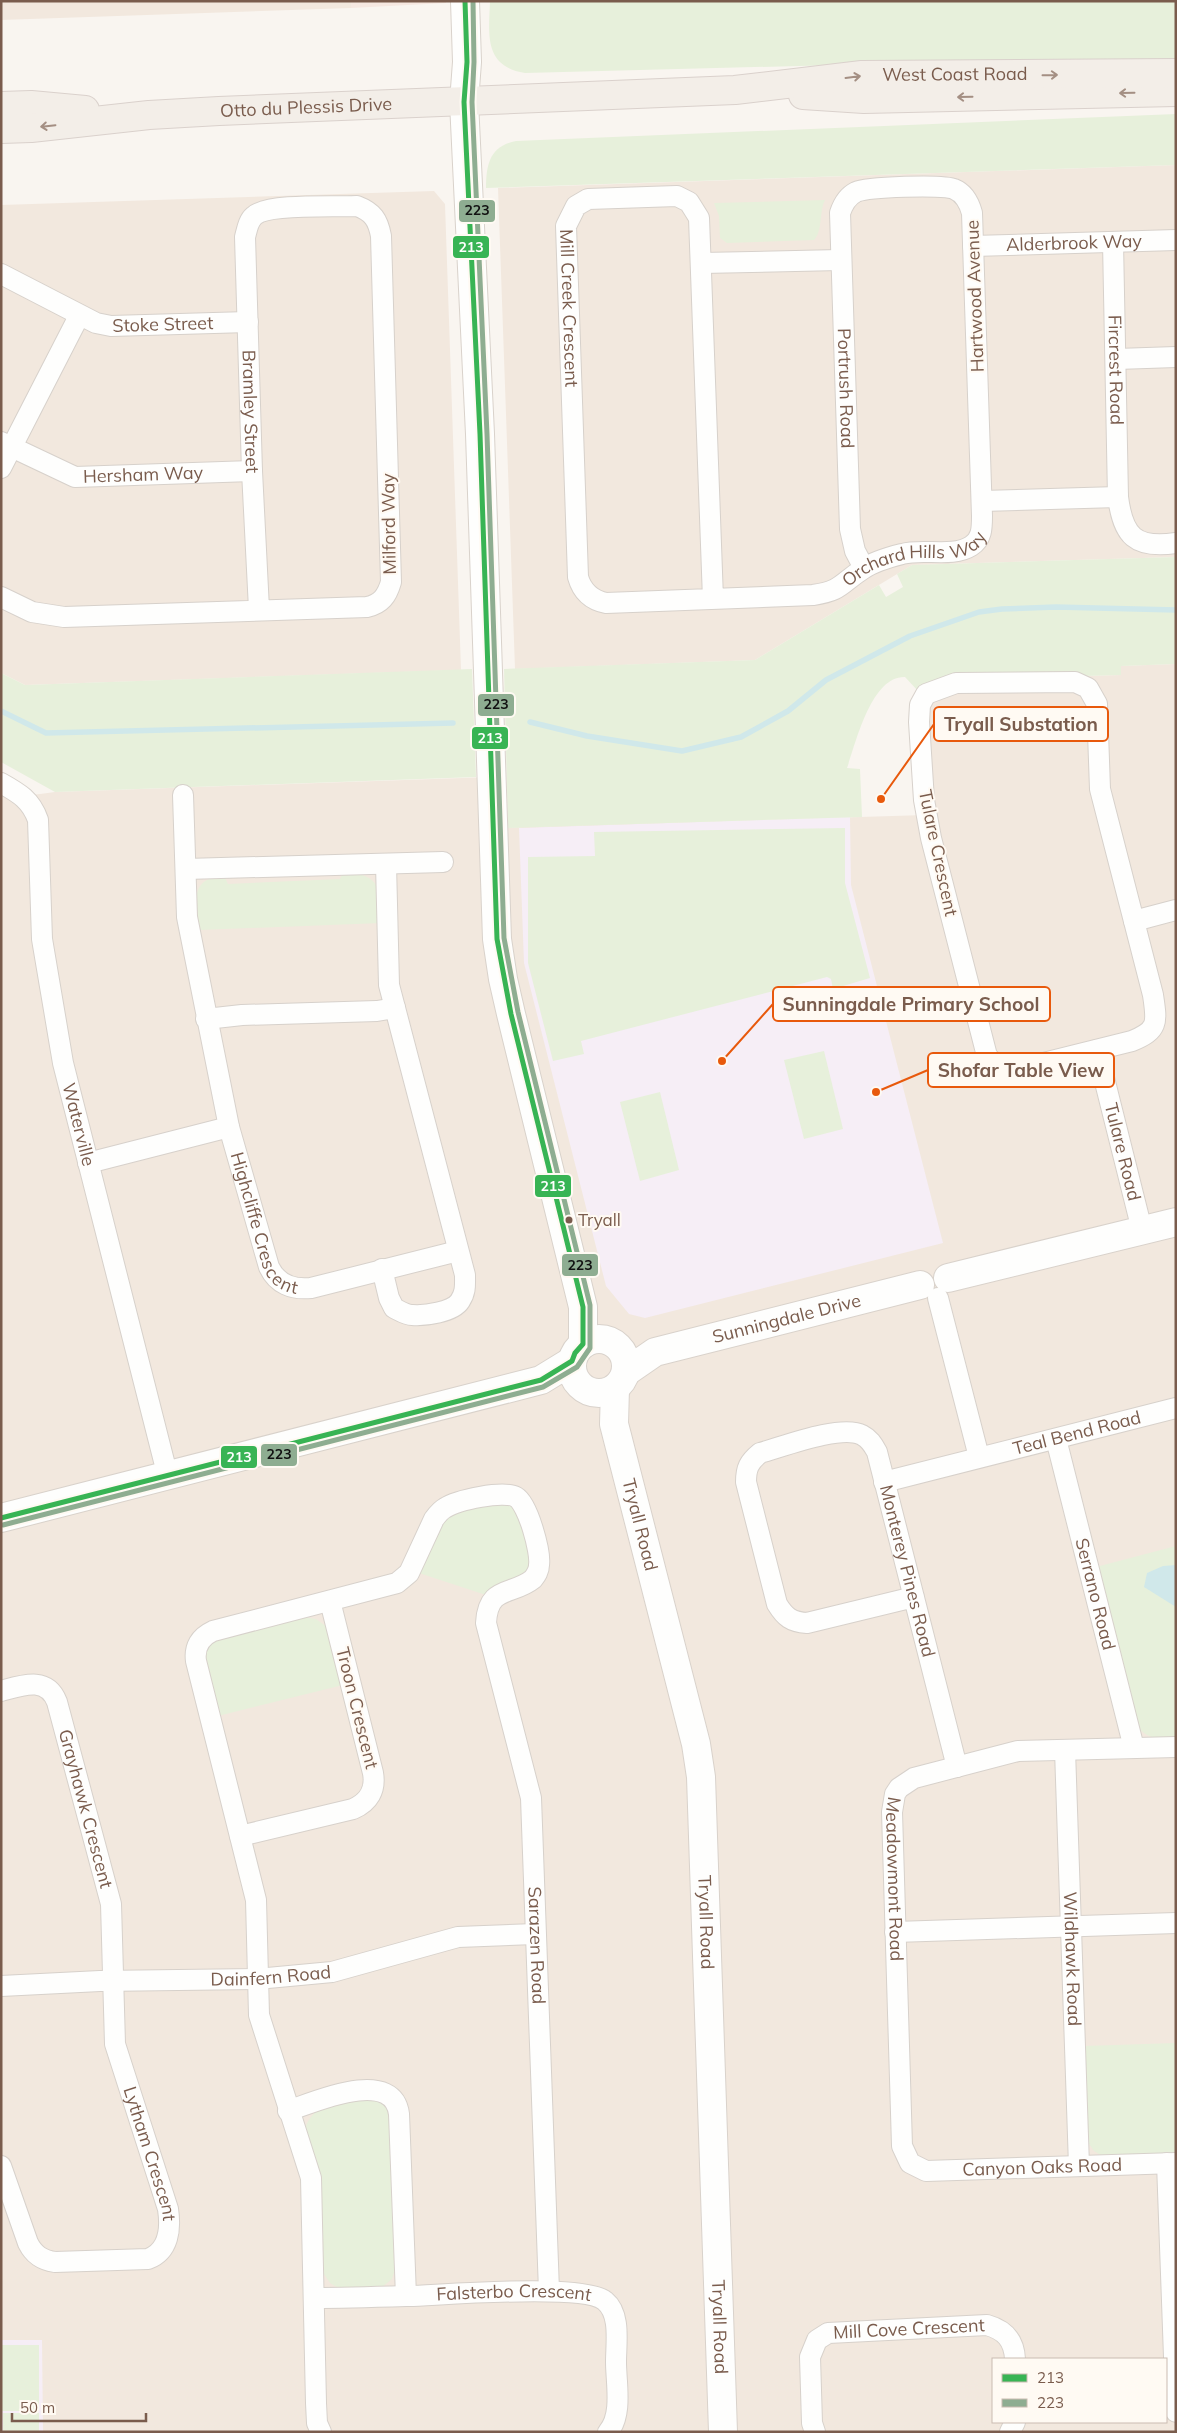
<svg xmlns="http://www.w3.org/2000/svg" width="1177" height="2433" font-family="Mulish,sans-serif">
	<rect width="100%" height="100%" fill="#f9f5f0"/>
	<!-- residential -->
	<g fill="#f2e8de" fill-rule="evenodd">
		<path d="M 1,1 L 351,1 L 351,8 L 1,20 Z"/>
		<path d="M 1176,165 L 1176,557 L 912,565 L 755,660 L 515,669 L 498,188 Z"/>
		<path d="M 434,191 L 445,204 L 461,670 L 25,685 L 1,673 L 1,205 Z"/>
		<path d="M 1176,664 L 1176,2432 L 1,2432 L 1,784 L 25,796 L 55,792 L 491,777 L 493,828 L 925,815 L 925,694 L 1084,676 L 1121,675 L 1120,666 ZM 993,2359 L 1166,2359 L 1166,2422 L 993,2422 Z"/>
	</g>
	<!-- commercial -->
	<path fill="#f6e8e1" d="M 351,1 L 446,1 L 446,3 L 351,8 Z"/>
	<!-- education -->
	<g fill="#f6eef6">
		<path d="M 850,817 L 851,885 L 943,1243 L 645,1318 L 629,1314 L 606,1286 L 524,963 L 519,828 Z"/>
		<path d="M 1,2340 L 42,2340 L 43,2432 L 1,2432 Z"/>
	</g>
	<!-- green -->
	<g fill="#e7f0db">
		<path d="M 490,1 L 1176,1 L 1176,61 L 875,64 L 525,73 C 483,66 489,34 490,1 Z"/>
		<path d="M 1176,114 L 1176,165 L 486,188 C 486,164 490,146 516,141 Z"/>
		<path d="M 825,200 C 819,211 823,231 814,240 L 727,243 L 720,238 L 719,216 L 714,203 Z"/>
		<path d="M 1176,557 L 1176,664 L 1121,666 L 1121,675 L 1084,676 L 1070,673 L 938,679 L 924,685 L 918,691 L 905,677 C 871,676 856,743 847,768 L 860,769 L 862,817 L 508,828 L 504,669 L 755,660 L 879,585 L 886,597 L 903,587 L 897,574 L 912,565 Z"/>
		<path d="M 472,669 L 476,777 L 55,792 L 1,762 L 1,673 L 25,685 Z"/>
		<path d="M 845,828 L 845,883 L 870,978 L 833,989 L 831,979 L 827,977 L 581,1041 L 584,1054 L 553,1061 L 528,963 L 528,857 L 595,856 L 594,832 Z"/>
		<path d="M 343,872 C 383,875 379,888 381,923 L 199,930 C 196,904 188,878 224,876 L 228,884 L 340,879 Z"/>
		<path d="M 824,1051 L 843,1129 L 804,1139 L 784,1060 Z"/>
		<path d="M 660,1092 L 679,1170 L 640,1181 L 620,1102 Z"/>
		<path d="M 499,1501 L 516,1507 L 532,1559 L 529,1571 L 486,1595 L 419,1573 L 439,1525 L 447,1516 Z"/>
		<path d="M 1176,1546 L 1176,1738 C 1160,1739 1148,1740 1138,1727 L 1096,1567 Z"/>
		<path d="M 303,1617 L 316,1619 L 327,1627 L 343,1685 L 218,1716 L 203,1658 L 204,1651 L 212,1640 Z"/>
		<path d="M 1176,2043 L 1176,2155 L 1104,2157 L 1094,2151 L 1087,2141 L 1083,2046 Z"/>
		<path d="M 375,2098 L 390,2109 L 396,2266 L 392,2279 L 381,2288 L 340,2289 L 330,2283 L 322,2271 L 305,2130 C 312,2099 349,2102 375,2098 Z"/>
		<rect x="2" y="2345" width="37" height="66"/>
		<rect x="3" y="2413" width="36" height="19"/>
	</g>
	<!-- water -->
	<path fill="#d0e8ea" d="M 1176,1565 L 1176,1607 L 1144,1587 L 1147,1573 L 1163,1566 Z"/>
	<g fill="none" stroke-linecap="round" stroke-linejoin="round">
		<!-- stream -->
		<g stroke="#d0e8ea" stroke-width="5.5">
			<path d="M 1,711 L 46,733 L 453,723"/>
			<path d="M 530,722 L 587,736 L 682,751 L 741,737 L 788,711 L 826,680 L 910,636 L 979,612 L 1002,609 L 1056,607 L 1176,610"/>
		</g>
		<defs>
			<g id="street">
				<path id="s1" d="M 1113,242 L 1118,497 C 1123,536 1135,549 1176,543"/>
				<path id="s2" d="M 973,246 L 1176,240"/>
				<path d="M 702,263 L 840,260"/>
				<path id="s3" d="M 1,274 L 96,323 L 111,326 L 248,322"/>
				<path d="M 1117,359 L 1176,357"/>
				<path id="s4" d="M 1,442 L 75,477 L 252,471"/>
				<path d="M 1,468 L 79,316"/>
				<path d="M 982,501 L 1118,497"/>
				<path id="s5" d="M 1,597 L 32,612 L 64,617 L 367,607 C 381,604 387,596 391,582 L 381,236 C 378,220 373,212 357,206 C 336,207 267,203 254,216 C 248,221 247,230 245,237 L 252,471 L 259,609"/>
				<path id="s6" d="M 713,599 L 699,218 L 689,202 L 677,196 L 588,199 L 576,206 L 566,226 L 578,577 C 582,591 591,600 606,603 L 813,595 C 842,591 841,583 863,569 C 873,562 890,557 902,554 C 923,548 952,558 971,546 C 982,539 982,528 982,516 L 972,213 C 969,202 964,193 954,189 C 943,184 867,187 856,192 C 848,196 843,204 840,213 L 850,529 L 855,551 L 864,568"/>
				<path d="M 1075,682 L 1088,688 L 1097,704 L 1100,789 L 1153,995 C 1157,1022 1159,1030 1132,1041 L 1011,1071 L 998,1067 L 987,1056 L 931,838 L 924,800 L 919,722 L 920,705 L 926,694 L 956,683 Z"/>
				<path id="s7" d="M 1,783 C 19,793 31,800 38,820 L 42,939 L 63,1063 L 168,1477"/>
				<path id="s8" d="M 183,795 L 187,917 L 229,1127 L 269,1267 C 277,1284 292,1290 311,1288 L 458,1251"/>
				<path d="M 186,869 L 443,862"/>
				<path d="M 1134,921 L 1176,910"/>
				<path d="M 206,1019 L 242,1015 L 377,1011 L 395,1008"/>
				<path id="s9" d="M 1097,1050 L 1142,1230"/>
				<path d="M 88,1163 L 229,1127"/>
				<path d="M 382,1269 L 389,1298 L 394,1308 C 400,1311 406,1315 412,1315 C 425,1316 453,1312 460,1301 C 466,1292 465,1285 465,1275 L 389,985 L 386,864"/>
				<path d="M 938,1298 L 979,1457"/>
				<path id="s10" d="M 1056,1439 L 1134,1748"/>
				<path id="s11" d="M 884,1482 L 1176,1408"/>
				<path id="s12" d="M 914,1597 L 807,1623 C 791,1622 785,1617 777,1604 L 746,1482 C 746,1468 749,1462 760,1453 C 782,1447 841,1424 862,1435 C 870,1439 873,1445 877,1452 L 957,1767"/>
				<path id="s13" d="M 1,1691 C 23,1685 47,1676 57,1702 L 111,1904 L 115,2044 L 168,2209 C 171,2229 169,2251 148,2259 L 55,2262 C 42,2260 34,2255 28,2243 L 1,2166"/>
				<path id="s14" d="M 1176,1747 L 1018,1751 L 914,1778 L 899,1788 L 895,1794 L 892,1812 L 902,2146 L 910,2163 L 926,2171 L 1176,2163"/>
				<path id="s15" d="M 1065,1750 L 1079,2166"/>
				<path d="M 240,1836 L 353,1809 C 369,1802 376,1790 373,1773 L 330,1601"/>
				<path d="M 895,1932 L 1176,1923"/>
				<path id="s16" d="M 1,1986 L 100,1981 L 257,1979 L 332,1972 L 458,1937 L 535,1934"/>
				<path d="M 288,2111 C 314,2102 393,2067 399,2114 L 406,2296"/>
				<path d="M 1167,2163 L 1176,2412"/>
				<path id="s17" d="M 314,2298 C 346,2298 377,2297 409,2296 C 443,2295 584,2283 605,2301 C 621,2314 616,2343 616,2362 C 616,2383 623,2415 608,2432"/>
				<path id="s18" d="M 321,2432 L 317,2423 L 316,2403 L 311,2178 L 259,2015 L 256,1900 L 196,1661 C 194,1647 200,1637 213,1631 L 397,1583 L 409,1573 L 434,1519 C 437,1515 441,1510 445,1508 C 457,1500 504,1490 516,1497 C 528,1504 541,1552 539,1565 C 539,1571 536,1575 533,1579 C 512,1596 488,1585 486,1623 L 531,1798 L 549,2291"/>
				<path id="s19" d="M 815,2432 L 812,2423 L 810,2357 L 817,2340 L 828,2333 L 987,2325 C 1005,2330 1014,2340 1015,2359"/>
				<path d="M 1010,2432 L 1015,2422"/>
			</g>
			<g id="secondary">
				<path d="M 465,1 L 467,62 L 464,102 L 480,434 L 497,939 L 503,979 L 511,1014 L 583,1307 L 583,1344"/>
				<path d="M 948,1278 L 1176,1222"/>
				<circle cx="599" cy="1366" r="27"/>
				<path id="s20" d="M 626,1372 L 655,1352 L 920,1285"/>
				<path id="s21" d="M 615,1388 L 614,1424 L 696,1744 L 701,1777 L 723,2432"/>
				<path d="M 1,1518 L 541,1380 L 572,1361"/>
			</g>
			<g id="primary">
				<path d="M 803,95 L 864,99 L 1176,92"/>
				<path d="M 1,106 L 31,105 L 85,110"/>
				<path id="s22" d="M 1,129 L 31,128 L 149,115 L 219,111 L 735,90 L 862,75 L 1176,73"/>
			</g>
		</defs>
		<!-- street casing -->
		<use href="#street" stroke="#d7d1cb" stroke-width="22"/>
		<!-- secondary casing -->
		<use href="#secondary" stroke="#d9d2cb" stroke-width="30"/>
		<!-- primary casing -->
		<use href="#primary" stroke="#dad1cc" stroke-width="30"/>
		<!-- street -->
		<use href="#street" stroke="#fefefd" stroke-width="20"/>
		<!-- secondary -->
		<use href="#secondary" stroke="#fefefd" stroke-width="28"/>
		<!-- primary -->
		<use href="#primary" stroke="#f3eee8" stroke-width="28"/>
		<defs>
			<path id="bus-1" d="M 1,1518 L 541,1380 L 572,1361 L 575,1353 L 583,1344 L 583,1307 L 511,1014 L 497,939 L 480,434 L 464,102 L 467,62 L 465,1"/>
			<path id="bus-2" d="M 3,1525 L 543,1387 L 577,1367 L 590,1348 L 590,1305 L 518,1012 L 504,938 L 487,434 L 472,102 L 474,62 L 473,1"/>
		</defs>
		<!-- bus-1 casing -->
		<use href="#bus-1" stroke="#fffaf3" stroke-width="9"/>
		<!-- bus-2 casing -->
		<use href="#bus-2" stroke="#fffaf3" stroke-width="9"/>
		<!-- bus-1 -->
		<use href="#bus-1" stroke="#38b454" stroke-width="5"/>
		<!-- bus-2 -->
		<use href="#bus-2" stroke="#8ead91" stroke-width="5"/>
	</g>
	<!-- one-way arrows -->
	<defs><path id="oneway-shaft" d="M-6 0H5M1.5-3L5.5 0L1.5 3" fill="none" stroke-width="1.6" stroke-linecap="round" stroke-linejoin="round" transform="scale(1.25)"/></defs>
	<g stroke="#a48f83">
		<use href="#oneway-shaft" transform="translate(1050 75) rotate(-1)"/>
		<use href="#oneway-shaft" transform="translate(853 77) rotate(-7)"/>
		<use href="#oneway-shaft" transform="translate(1127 93) rotate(179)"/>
		<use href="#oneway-shaft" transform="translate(965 97) rotate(179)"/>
		<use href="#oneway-shaft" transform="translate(48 126) rotate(174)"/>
	</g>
	<!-- markers -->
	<circle fill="#7a5c4d" stroke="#fffaf3" stroke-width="2" cx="569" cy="1220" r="4.5"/>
	<g text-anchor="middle" stroke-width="4" stroke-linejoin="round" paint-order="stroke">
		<!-- bus labels -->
		<g font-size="17" fill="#7a5c4d" stroke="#fffaf3" text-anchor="start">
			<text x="578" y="1226">Tryall</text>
		</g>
		<!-- street labels -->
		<g font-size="18" fill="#7a5c4d" stroke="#fffaf3">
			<text dy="6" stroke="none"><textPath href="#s22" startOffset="956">West Coast Road</textPath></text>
			<text dy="6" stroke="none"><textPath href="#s22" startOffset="306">Otto du Plessis Drive</textPath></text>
			<text dy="6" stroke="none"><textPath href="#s2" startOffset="101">Alderbrook Way</textPath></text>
			<text transform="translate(975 296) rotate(-92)" y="6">Hartwood Avenue</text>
			<text dy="6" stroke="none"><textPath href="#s6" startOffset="621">Mill Creek Crescent</textPath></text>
			<text dy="6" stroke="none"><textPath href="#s3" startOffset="174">Stoke Street</textPath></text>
			<text dy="6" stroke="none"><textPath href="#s1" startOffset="128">Fircrest Road</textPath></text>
			<text dy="6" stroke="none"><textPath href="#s6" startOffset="1976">Portrush Road</textPath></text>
			<text dy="6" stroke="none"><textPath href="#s5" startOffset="1096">Bramley Street</textPath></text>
			<text dy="6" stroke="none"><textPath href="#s4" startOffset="150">Hersham Way</textPath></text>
			<text transform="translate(389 524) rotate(-91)" y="6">Milford Way</text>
			<text dy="6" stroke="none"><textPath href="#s6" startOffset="1248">Orchard Hills Way</textPath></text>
			<text transform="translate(938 853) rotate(78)" y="6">Tulare Crescent</text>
			<text dy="6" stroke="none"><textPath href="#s7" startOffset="362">Waterville</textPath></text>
			<text dy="6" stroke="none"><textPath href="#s9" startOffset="105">Tulare Road</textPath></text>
			<text dy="6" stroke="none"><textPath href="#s8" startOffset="441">Highcliffe Crescent</textPath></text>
			<text dy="6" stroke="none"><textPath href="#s20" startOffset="171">Sunningdale Drive</textPath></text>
			<text dy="6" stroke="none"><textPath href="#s11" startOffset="199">Teal Bend Road</textPath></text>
			<text dy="6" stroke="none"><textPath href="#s21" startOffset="140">Tryall Road</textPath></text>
			<text dy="6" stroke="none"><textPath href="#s12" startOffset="558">Monterey Pines Road</textPath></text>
			<text dy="6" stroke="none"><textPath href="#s10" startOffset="160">Serrano Road</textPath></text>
			<text transform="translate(357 1708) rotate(76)" y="6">Troon Crescent</text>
			<text dy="6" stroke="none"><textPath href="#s13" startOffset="175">Grayhawk Crescent</textPath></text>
			<text dy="6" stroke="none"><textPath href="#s14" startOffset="376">Meadowmont Road</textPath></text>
			<text dy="6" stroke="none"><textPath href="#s21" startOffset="545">Tryall Road</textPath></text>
			<text dy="6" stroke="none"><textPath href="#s18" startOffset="1666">Sarazen Road</textPath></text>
			<text dy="6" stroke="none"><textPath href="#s15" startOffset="209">Wildhawk Road</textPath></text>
			<text dy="6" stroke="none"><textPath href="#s16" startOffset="270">Dainfern Road</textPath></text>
			<text dy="6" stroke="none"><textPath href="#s13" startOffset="529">Lytham Crescent</textPath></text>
			<text dy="6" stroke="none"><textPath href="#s14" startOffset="796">Canyon Oaks Road</textPath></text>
			<text dy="6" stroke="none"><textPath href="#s17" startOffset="200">Falsterbo Crescent</textPath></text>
			<text dy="6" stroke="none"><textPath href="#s21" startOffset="950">Tryall Road</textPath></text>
			<text dy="6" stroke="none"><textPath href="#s19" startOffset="188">Mill Cove Crescent</textPath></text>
		</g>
	</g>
	<!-- callouts -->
	<path fill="none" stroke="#e8590c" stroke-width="2" d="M881 799L934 724M722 1061L773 1004M876 1092L928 1070"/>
	<g fill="#e8590c" stroke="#fffaf3" stroke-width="2">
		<circle cx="881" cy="799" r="5"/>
		<circle cx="722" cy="1061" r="5"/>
		<circle cx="876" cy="1092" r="5"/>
	</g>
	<g fill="#fffaf3" stroke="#e8590c" stroke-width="2">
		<rect x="934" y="707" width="174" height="34" rx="5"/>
		<rect x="773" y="987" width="277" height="34" rx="5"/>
		<rect x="928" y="1053" width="186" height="34" rx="5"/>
	</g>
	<g font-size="19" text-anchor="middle" font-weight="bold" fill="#7a5c4d">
		<text x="1021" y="731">Tryall Substation</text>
		<text x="911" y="1011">Sunningdale Primary School</text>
		<text x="1021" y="1077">Shofar Table View</text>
	</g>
	<g stroke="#fffaf3" stroke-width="2">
		<rect x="458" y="199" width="38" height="24" rx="5" fill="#8ead91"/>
		<rect x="452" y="235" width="38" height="24" rx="5" fill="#38b454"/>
		<rect x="477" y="693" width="38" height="24" rx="5" fill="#8ead91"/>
		<rect x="471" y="726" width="38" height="24" rx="5" fill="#38b454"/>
		<rect x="534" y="1174" width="38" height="24" rx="5" fill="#38b454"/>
		<rect x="561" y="1253" width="38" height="24" rx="5" fill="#8ead91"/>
		<rect x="260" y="1443" width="38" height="24" rx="5" fill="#8ead91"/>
		<rect x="220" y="1445" width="38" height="24" rx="5" fill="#38b454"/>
	</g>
	<g font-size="14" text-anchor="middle" font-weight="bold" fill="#fff">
		<text x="471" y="252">213</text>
		<text x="490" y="743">213</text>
		<text x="553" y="1191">213</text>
		<text x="239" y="1462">213</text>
	</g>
	<g font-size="14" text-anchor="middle" font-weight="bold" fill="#111">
		<text x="477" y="215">223</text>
		<text x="496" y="709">223</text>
		<text x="580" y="1270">223</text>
		<text x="279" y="1459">223</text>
	</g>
	<!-- border -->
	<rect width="1177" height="2433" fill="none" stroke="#7a5c4d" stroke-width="5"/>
	<!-- legend -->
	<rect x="992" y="2358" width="175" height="65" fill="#fffaf3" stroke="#cabbb1"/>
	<rect x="1002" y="2374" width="25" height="8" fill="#38b454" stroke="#cabbb1"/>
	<text x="1037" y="2383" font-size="15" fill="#7a5c4d">213</text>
	<rect x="1002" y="2399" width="25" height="8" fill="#8ead91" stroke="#cabbb1"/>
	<text x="1037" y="2408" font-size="15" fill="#7a5c4d">223</text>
	<!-- scale -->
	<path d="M12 2413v8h134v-8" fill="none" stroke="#7a5c4d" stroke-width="2.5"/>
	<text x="20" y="2413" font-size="15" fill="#7a5c4d" stroke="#fffaf3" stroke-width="4" paint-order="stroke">50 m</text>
</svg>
